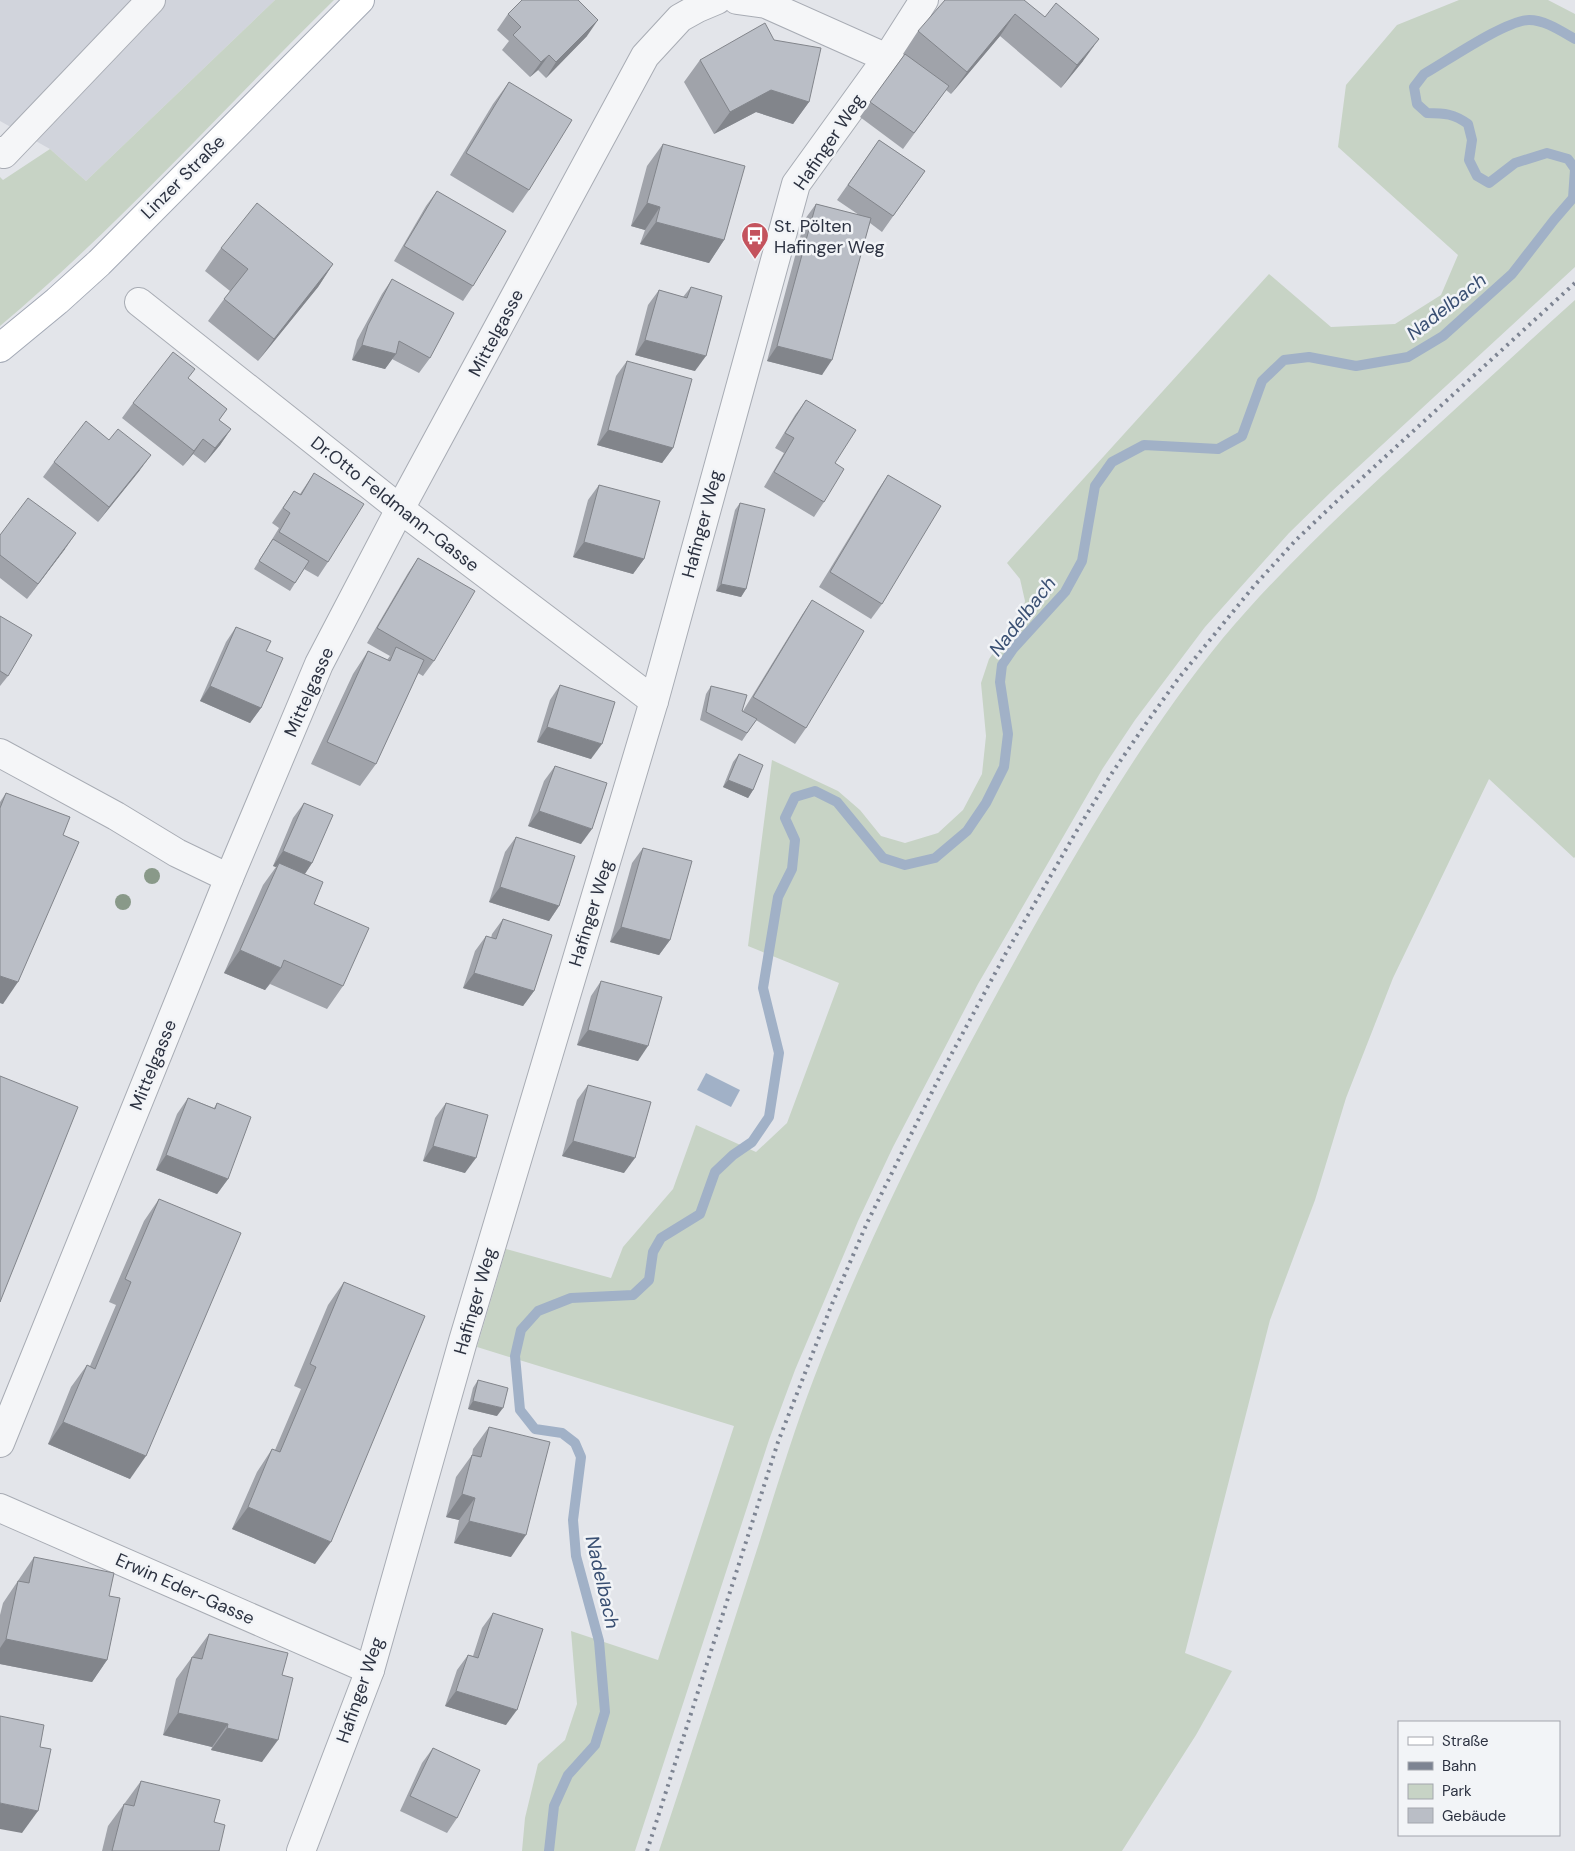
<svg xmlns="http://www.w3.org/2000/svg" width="1575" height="1851" font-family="'DM Sans',sans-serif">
	<rect width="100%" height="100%" fill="#e3e5ea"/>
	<!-- built -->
	<path fill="#d1d4dc" d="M 0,0 L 275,0 L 86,181 L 50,149 L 0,121 Z"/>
	<!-- green -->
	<g fill="#c7d3c5">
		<path d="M 275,0 L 334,0 C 223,109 119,226 0,326 L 0,177 L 3,180 L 50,149 L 86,181 Z"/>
		<path d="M 1459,0 L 1548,0 L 1575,14 L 1575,267 L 1331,492 L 1289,533 L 1205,627 L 1135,720 L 1103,768 L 978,984 L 893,1147 L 858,1221 L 795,1370 L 769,1440 L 635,1851 L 522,1851 L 525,1818 L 538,1764 L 565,1740 L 577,1704 L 571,1631 L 658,1660 L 734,1426 L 477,1347 L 506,1249 L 611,1278 L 623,1247 L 673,1189 L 696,1125 L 756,1152 L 787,1123 L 839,983 L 748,946 L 772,760 L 838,791 L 860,810 L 881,836 L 905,843 L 938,833 L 963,810 L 982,774 L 986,736 L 981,683 L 989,659 L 1004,638 L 1022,617 L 1025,601 L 1020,579 L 1007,563 L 1269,274 L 1331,327 L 1395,324 L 1441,295 L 1458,255 L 1338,147 L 1346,85 L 1397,25 Z"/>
		<path d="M 1575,300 L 1575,857 L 1574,858 L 1489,779 L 1393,978 L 1346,1098 L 1315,1200 L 1270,1320 L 1185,1653 L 1232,1671 L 1196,1735 L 1122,1851 L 659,1851 C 691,1755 722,1658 753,1562 C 773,1500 791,1438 814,1378 C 872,1226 948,1081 1027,939 C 1086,835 1147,731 1223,638 C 1283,567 1350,505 1418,443 C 1471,395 1523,347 1575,300 Z"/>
	</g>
	<!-- water -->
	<path fill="#a1b1c7" d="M 706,1073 L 740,1090 L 731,1107 L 697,1090 Z"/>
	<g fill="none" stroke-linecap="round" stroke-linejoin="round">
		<!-- stream -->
		<path stroke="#a1b1c7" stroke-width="10" d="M 549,1851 L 554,1806 L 568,1775 L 595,1745 L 605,1712 L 599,1641 L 576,1556 L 573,1520 L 581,1457 L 575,1443 L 562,1433 L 535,1429 L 520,1410 L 515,1356 L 521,1330 L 538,1311 L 571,1298 L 633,1295 L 649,1280 L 653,1252 L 661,1238 L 700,1214 L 715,1172 L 733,1155 L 752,1142 L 769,1117 L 779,1053 L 763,988 L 778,897 L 792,869 L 795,840 L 785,818 L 795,797 L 815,791 L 837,802 L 883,858 L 905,865 L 935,858 L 967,831 L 986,803 L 1004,767 L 1008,734 L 1000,682 L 1002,665 L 1013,649 L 1065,592 L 1082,561 L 1095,486 L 1112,462 L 1144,445 L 1218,449 L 1242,436 L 1262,381 L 1284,360 L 1309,357 L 1356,366 L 1408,357 L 1443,336 L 1512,274 L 1554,220 L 1573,198 L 1575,169 L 1568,159 L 1547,153 L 1515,163 L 1489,183 L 1477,176 L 1469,160 L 1472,140 L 1468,124 C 1454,114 1445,113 1427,113 L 1417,104 L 1414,87 L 1424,74 C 1447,61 1506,20 1529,20 C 1545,20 1561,31 1575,39"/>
		<defs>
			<g id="minor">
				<path d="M 737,0 L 766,4 L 887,58"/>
				<path d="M 0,151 L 4,154 L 151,0"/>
				<path d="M 139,302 L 400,509 L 654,701"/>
				<path d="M 0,753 L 116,816 L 177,853 L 229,878"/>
				<path d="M 0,1443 L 229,878 L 319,664 L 400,509 L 645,56 L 680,18 L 698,8 L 717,0"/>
				<path d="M 0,1508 L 370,1670"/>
				<path d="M 301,1851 L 370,1670 L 463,1341 L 654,701 L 796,184 L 887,58 L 924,0"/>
			</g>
			<path id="major" d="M 0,348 L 57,301 L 99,263 L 360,0"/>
		</defs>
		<!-- minor casing -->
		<use href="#minor" stroke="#a8acb4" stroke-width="30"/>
		<!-- major casing -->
		<use href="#major" stroke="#a3a9b5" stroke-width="30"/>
		<!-- minor -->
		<use href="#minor" stroke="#f5f6f8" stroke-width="28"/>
		<!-- major -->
		<use href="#major" stroke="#fff" stroke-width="28"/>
		<!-- rail -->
		<path stroke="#7d8492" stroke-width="4" stroke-dasharray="2.5 5" stroke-linecap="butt" d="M 647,1851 L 778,1442 L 832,1304 L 867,1223 L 944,1068 L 1006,953 L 1076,832 L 1112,773 L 1145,725 L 1178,679 L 1254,586 L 1296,540 L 1338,500 L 1575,283"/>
	</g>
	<!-- trees -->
	<g fill="#899989">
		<circle cx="152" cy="876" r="8"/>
		<circle cx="123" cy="902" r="8"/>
	</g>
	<!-- wall -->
	<g fill="#a0a3aa">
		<path d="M 1024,0 L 1083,61 L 1061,88 L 1000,36 L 951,94 L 946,90 L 903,149 L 860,117 L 904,55 L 903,54 L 918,31 Z"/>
		<path d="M 508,14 L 587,36 L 546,78 L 538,70 L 530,77 L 502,50 L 509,41 L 497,30 Z"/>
		<path d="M 774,40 L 809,102 L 793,124 L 756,112 L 714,134 L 684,82 L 700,60 Z"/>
		<path d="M 509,82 L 529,190 L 513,213 L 450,175 L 493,104 Z"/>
		<path d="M 879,140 L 925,171 L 882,232 L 870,223 L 822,375 L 767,361 L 805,219 L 816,204 L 859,215 L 837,200 Z"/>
		<path d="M 663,144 L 724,240 L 709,263 L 640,244 L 645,230 L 631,226 L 647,166 Z"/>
		<path d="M 437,191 L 473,286 L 463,301 L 394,261 L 426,206 Z"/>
		<path d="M 221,248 L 333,264 L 318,287 L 258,361 L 208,321 L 230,291 L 205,271 Z"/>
		<path d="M 392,279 L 430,358 L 419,373 L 392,359 L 385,369 L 352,360 L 357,340 L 382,294 Z"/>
		<path d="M 691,287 L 695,371 L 635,355 L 648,305 L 659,290 L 683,297 Z"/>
		<path d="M 627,361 L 673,448 L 662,463 L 597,445 L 616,376 Z"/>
		<path d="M 188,378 L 227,409 L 219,420 L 231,429 L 220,445 L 205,463 L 193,454 L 183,466 L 122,418 L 133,403 Z"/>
		<path d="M 806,400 L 835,463 L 824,502 L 814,517 L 764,487 L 784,453 L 775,448 L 795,415 Z"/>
		<path d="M 54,462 L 140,470 L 98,522 L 43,477 Z"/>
		<path d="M 314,473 L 328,562 L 318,577 L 304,569 L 290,591 L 254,569 L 279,528 L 272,523 L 294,491 L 300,494 Z"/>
		<path d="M 888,475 L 882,604 L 871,619 L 819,587 L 878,490 Z"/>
		<path d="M 599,485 L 644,559 L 633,574 L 573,557 L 588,500 Z"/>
		<path d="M 740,503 L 746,589 L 741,597 L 716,591 L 735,510 Z"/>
		<path d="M 0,535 L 65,549 L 27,599 L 0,578 Z"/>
		<path d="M 418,558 L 434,661 L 423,676 L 418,673 L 376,764 L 360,786 L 311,764 L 353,674 L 368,651 L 387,660 L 390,656 L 367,643 L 408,573 Z"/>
		<path d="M 812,600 L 806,728 L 795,744 L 756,720 L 742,741 L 700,720 L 706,694 L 711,686 L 743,711 L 802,615 Z"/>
		<path d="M 0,616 L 8,676 L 0,686 Z"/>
		<path d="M 236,627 L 266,651 L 261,708 L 250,723 L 200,701 L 226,642 Z"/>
		<path d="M 560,685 L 591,759 L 537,742 L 550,700 Z"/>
		<path d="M 739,754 L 753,790 L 748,798 L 723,787 L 733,762 Z"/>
		<path d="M 555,766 L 581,844 L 528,826 L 544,781 Z"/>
		<path d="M 6,793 L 63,835 L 3,1004 L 0,1003 L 0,802 Z"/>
		<path d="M 304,803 L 312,863 L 305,874 L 314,904 L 343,986 L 327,1009 L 270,984 L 265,990 L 224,973 L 263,885 L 276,867 L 273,866 L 293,818 Z"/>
		<path d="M 516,837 L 559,906 L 549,921 L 489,902 L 505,852 Z"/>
		<path d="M 643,848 L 670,940 L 659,955 L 610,942 L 632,863 Z"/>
		<path d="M 503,919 L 534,991 L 523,1006 L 463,988 L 475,951 L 486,936 L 491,938 L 492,934 Z"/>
		<path d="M 601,981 L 638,1061 L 577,1045 L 591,996 Z"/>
		<path d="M 588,1085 L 624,1173 L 562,1156 L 577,1100 Z"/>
		<path d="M 188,1098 L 214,1108 L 217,1103 L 228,1179 L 217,1194 L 156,1170 L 177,1114 Z"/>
		<path d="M 446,1103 L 465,1173 L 423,1161 L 435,1118 Z"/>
		<path d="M 159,1199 L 130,1479 L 48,1444 L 71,1387 L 87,1365 L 90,1366 L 116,1305 L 109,1302 L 144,1221 Z"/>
		<path d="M 344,1282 L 315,1564 L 232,1529 L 257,1472 L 272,1449 L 275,1450 L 301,1389 L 294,1386 L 328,1305 Z"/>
		<path d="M 478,1380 L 497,1416 L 468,1409 L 473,1388 Z"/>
		<path d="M 489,1427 L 511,1557 L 454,1543 L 459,1520 L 446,1517 L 456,1477 L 472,1455 L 473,1449 Z"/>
		<path d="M 34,1557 L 109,1596 L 107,1660 L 92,1682 L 0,1664 L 0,1615 L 3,1603 Z"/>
		<path d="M 493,1613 L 506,1725 L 445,1706 L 457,1670 L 468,1655 L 473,1656 L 482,1628 Z"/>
		<path d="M 209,1634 L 282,1675 L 262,1762 L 211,1750 L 212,1747 L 163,1735 L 176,1679 Z"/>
		<path d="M 433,1748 L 457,1818 L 447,1833 L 400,1811 L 422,1763 Z"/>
		<path d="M 141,1781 L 214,1822 L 219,1851 L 102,1851 L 108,1826 Z"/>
	</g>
	<!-- shaded-wall -->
	<g fill="#82858b">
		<path d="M 1015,14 L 1000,36 L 951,94 L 967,72 Z"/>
		<path d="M 598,20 L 587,36 L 546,78 L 556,62 Z"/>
		<path d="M 1099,39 L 1083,61 L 1061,88 L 1077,65 Z"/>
		<path d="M 549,55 L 538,70 L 530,77 L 541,62 Z"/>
		<path d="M 771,90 L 809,102 L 793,124 L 756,112 L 714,134 L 730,112 Z"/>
		<path d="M 647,203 L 660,207 L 645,230 L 631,226 Z"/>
		<path d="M 656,222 L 724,240 L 709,263 L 640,244 Z"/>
		<path d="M 333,264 L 318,287 L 258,361 L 274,339 Z"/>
		<path d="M 645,340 L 706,356 L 695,371 L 635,355 Z"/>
		<path d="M 362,345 L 396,354 L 385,369 L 352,360 Z"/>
		<path d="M 777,346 L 832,360 L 822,375 L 767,361 Z"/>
		<path d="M 231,429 L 220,445 L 205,463 L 215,448 Z"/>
		<path d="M 608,430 L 673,448 L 662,463 L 597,445 Z"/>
		<path d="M 203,439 L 193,454 L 183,466 L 194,451 Z"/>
		<path d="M 151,455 L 140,470 L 98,522 L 109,507 Z"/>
		<path d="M 76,533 L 65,549 L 27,599 L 38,584 Z"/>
		<path d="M 584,542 L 644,559 L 633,574 L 573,557 Z"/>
		<path d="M 721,584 L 746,589 L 741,597 L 716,591 Z"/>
		<path d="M 210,686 L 261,708 L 250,723 L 200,701 Z"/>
		<path d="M 547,727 L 602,744 L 591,759 L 537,742 Z"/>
		<path d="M 728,780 L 753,790 L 748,798 L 723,787 Z"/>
		<path d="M 539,811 L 592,829 L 581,844 L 528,826 Z"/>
		<path d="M 283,851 L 312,863 L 302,878 L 279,863 L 276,867 L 273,866 Z"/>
		<path d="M 500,887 L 559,906 L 549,921 L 489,902 Z"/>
		<path d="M 621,927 L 670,940 L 659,955 L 610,942 Z"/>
		<path d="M 240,950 L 281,968 L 265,990 L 224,973 Z"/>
		<path d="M 474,973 L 534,991 L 523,1006 L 463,988 Z"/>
		<path d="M 0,976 L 18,982 L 3,1004 L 0,1003 Z"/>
		<path d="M 588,1030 L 648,1046 L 638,1061 L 577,1045 Z"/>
		<path d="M 573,1141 L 635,1158 L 624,1173 L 562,1156 Z"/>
		<path d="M 433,1146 L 476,1158 L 465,1173 L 423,1161 Z"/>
		<path d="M 166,1155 L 228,1179 L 217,1194 L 156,1170 Z"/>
		<path d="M 473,1401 L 503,1408 L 497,1416 L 468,1409 Z"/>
		<path d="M 63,1422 L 146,1456 L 130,1479 L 48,1444 Z"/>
		<path d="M 462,1494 L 475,1498 L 459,1520 L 446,1517 Z"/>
		<path d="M 248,1507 L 331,1542 L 315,1564 L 232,1529 Z"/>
		<path d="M 469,1521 L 526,1535 L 511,1557 L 454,1543 Z"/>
		<path d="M 6,1639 L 107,1660 L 92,1682 L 0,1664 L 0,1648 Z"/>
		<path d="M 456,1691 L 517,1710 L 506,1725 L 445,1706 Z"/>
		<path d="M 178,1713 L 228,1724 L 212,1747 L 163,1735 Z"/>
		<path d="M 227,1728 L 278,1740 L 262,1762 L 211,1750 Z"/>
		<path d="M 0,1803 L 38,1811 L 22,1833 L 0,1829 Z"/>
	</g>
	<!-- building -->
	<g fill="#babec6" stroke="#82858b">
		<path d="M 522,0 L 578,0 L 598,20 L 556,62 L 549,55 L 541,62 L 513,35 L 521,27 L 508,14 Z"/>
		<path d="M 945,0 L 1024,0 L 1045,17 L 1056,3 L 1099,39 L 1077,65 L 1015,14 L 967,72 L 918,31 Z"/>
		<path d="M 765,23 L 774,40 L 821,48 L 809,102 L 771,90 L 730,112 L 700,60 Z"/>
		<path d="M 905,54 L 949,86 L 914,133 L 870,102 Z"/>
		<path d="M 509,82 L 572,120 L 529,190 L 466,153 Z"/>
		<path d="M 879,140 L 925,171 L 893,216 L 848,185 Z"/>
		<path d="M 663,144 L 745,166 L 724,240 L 656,222 L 660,207 L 647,203 Z"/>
		<path d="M 437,191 L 506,231 L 473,286 L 404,246 Z"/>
		<path d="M 257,203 L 333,264 L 274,339 L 224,299 L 248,269 L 221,248 Z"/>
		<path d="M 816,204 L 871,218 L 832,360 L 777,346 Z"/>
		<path d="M 392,279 L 454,313 L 430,358 L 399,341 L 396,354 L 362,345 L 368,325 Z"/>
		<path d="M 691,287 L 722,296 L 706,356 L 645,340 L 659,290 L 687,298 Z"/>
		<path d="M 173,352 L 195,369 L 188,378 L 227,409 L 219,420 L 231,429 L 215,448 L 203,439 L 194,451 L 133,403 Z"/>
		<path d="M 627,361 L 692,379 L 673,448 L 608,430 Z"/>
		<path d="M 806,400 L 856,430 L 835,463 L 844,469 L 824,502 L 774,472 L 794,438 L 785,433 Z"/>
		<path d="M 86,421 L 109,440 L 118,429 L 151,455 L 109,507 L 54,462 Z"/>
		<path d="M 314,473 L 364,504 L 328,562 L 279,532 L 290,513 L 283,508 L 294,491 L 301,495 Z"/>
		<path d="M 888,475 L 941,506 L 882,604 L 830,572 Z"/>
		<path d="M 599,485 L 660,501 L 644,559 L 584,542 Z"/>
		<path d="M 28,498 L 76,533 L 38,584 L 0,555 L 0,535 Z"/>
		<path d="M 740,503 L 765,509 L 746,589 L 721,584 Z"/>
		<path d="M 273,539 L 309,561 L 295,583 L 259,561 Z"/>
		<path d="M 418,558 L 475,591 L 434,661 L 377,628 Z"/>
		<path d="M 812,600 L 864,631 L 806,728 L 753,697 Z"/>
		<path d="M 0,616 L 32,635 L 8,676 L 0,671 Z"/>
		<path d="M 236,627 L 271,641 L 266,651 L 283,658 L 261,708 L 210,686 Z"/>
		<path d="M 396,647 L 424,660 L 376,764 L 327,742 L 368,651 L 390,661 Z"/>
		<path d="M 560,685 L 615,702 L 602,744 L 547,727 Z"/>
		<path d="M 711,686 L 747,695 L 742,711 L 757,719 L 747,733 L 706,712 Z"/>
		<path d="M 739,754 L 763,765 L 753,790 L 728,780 Z"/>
		<path d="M 555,766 L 607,783 L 592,829 L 539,811 Z"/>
		<path d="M 6,793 L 70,817 L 63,835 L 79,842 L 18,982 L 0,976 L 0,808 Z"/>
		<path d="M 304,803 L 333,815 L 312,863 L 283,851 Z"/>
		<path d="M 516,837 L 575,856 L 559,906 L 500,887 Z"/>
		<path d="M 643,848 L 692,861 L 670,940 L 621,927 Z"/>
		<path d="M 279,863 L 323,882 L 314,904 L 369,928 L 343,986 L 284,960 L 281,968 L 240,950 Z"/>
		<path d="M 503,919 L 552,935 L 534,991 L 474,973 L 486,936 L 496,939 Z"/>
		<path d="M 601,981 L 662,997 L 648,1046 L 588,1030 Z"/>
		<path d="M 0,1076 L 78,1107 L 0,1302 Z"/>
		<path d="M 588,1085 L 651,1102 L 635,1158 L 573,1141 Z"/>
		<path d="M 188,1098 L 215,1109 L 217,1103 L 251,1117 L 228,1179 L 166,1155 Z"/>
		<path d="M 446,1103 L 488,1115 L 476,1158 L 433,1146 Z"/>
		<path d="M 159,1199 L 241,1233 L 146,1456 L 63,1422 L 87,1365 L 95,1369 L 131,1282 L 125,1279 Z"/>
		<path d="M 344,1282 L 425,1316 L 331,1542 L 248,1507 L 272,1449 L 280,1452 L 316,1367 L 310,1364 Z"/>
		<path d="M 478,1380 L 508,1388 L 503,1408 L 473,1401 Z"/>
		<path d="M 489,1427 L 550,1442 L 526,1535 L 469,1521 L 475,1498 L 462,1494 L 472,1455 L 481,1457 Z"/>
		<path d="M 34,1557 L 114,1573 L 109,1596 L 120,1598 L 107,1660 L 6,1639 L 18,1581 L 29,1583 Z"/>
		<path d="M 493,1613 L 543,1629 L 517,1710 L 456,1691 L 468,1655 L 478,1658 Z"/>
		<path d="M 209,1634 L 288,1653 L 282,1675 L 293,1678 L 278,1740 L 227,1728 L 228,1724 L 178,1713 L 192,1657 L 202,1659 Z"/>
		<path d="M 0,1716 L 44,1725 L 40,1747 L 51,1749 L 38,1811 L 0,1803 Z"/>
		<path d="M 433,1748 L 480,1770 L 457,1818 L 410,1796 Z"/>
		<path d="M 141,1781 L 220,1800 L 214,1822 L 225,1825 L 219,1851 L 112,1851 L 124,1804 L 134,1806 Z"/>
	</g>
	<!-- icons -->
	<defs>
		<symbol id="bus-pin" viewBox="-11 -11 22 30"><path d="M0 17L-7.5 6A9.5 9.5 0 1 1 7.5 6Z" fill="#c4535d" stroke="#f2f4f7"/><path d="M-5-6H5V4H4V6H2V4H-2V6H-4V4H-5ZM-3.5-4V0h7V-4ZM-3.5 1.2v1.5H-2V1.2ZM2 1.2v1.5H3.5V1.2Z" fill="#fff"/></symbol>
	</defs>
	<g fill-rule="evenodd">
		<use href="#bus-pin" x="739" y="220" width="32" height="43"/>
	</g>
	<g text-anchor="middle" stroke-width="5" stroke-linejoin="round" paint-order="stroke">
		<!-- street labels -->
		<g font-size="18" fill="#2c3241" stroke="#f2f4f7">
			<text transform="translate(829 142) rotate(-56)" y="6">Hafinger Weg</text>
			<text transform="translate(183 177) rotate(-45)" y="6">Linzer Straße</text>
			<text transform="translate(496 333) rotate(-62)" y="6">Mittelgasse</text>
			<text transform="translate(395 504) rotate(38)" y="6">Dr.Otto Feldmann-Gasse</text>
			<text transform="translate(702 524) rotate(-75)" y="6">Hafinger Weg</text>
			<text transform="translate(309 692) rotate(-66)" y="6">Mittelgasse</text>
			<text transform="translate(591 913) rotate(-73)" y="6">Hafinger Weg</text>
			<text transform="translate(153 1065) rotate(-68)" y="6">Mittelgasse</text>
			<text transform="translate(475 1301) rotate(-74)" y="6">Hafinger Weg</text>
			<text transform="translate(185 1589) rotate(24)" y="6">Erwin Eder-Gasse</text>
			<text transform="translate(360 1690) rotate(-71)" y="6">Hafinger Weg</text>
		</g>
		<!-- poi labels -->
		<g font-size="18" fill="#2c3241" stroke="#f2f4f7" text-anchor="start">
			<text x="774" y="232">St. Pölten<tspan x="774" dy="21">Hafinger Weg</tspan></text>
		</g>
		<!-- water labels -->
		<g font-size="19" font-style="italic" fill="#394f72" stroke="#f2f4f7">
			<text transform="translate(1446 306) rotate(-38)" y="7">Nadelbach</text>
			<text transform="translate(1022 616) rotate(-52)" y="7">Nadelbach</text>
			<text transform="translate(603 1582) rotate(77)" y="7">Nadelbach</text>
		</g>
	</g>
	<!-- legend -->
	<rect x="1398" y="1721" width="162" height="115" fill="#f2f4f7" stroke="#a3a6ae"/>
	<rect x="1408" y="1737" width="25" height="8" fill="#ffffff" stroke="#a3a6ae"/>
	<text x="1442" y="1746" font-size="15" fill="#2c3241">Straße</text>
	<rect x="1408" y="1762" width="25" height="8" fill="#7d8492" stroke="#a3a6ae"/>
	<text x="1442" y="1771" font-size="15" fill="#2c3241">Bahn</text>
	<rect x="1408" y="1784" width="25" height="15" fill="#c7d3c5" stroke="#a3a6ae"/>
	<text x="1442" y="1796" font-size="15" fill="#2c3241">Park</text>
	<rect x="1408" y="1808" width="25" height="15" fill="#babec6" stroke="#a3a6ae"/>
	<text x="1442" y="1821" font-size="15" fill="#2c3241">Gebäude</text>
</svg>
